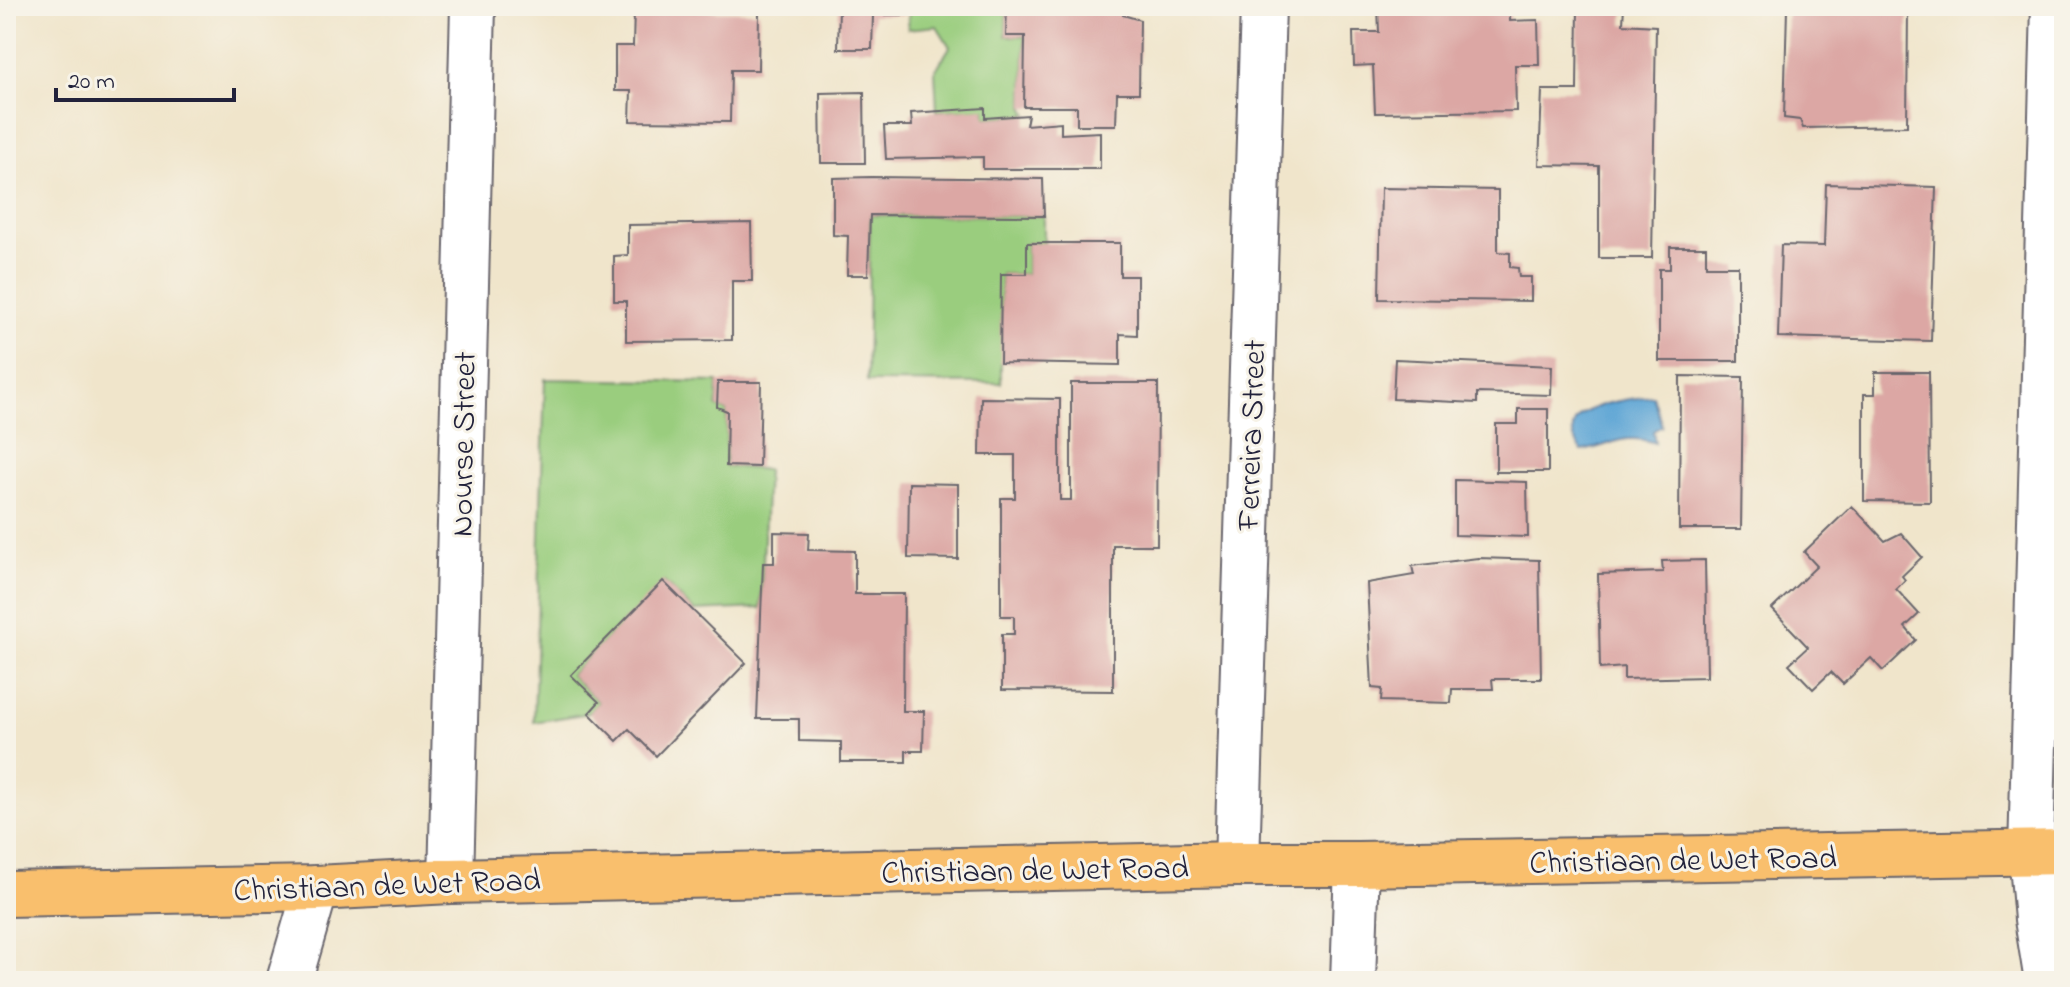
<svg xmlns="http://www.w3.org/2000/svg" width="2070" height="987" font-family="'Indie Flower',sans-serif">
	<rect width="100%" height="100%" fill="#f7f3e8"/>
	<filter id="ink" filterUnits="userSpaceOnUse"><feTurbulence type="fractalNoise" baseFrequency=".0125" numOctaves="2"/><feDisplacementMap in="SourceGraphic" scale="16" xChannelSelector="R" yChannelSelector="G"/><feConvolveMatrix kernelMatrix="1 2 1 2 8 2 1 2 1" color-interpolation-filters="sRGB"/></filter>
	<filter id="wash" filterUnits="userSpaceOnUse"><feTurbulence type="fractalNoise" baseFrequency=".006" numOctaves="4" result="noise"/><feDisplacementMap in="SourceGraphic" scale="32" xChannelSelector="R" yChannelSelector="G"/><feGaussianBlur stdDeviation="1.8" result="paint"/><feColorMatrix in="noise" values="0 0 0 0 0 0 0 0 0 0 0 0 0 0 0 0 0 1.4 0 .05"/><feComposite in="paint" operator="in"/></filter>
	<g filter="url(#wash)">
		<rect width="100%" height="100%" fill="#f0e5cb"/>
		<!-- green -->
		<g fill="#9acd7e" stroke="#5e785c" stroke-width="2">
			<path d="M 909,6 L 1007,6 L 1006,36 L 1025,36 L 1024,106 L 1028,115 L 985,118 L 985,109 L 937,111 L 935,71 L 950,47 L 937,26 L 908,29 Z"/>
			<path d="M 870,215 L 1044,216 L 1044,243 L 1027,243 L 1027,274 L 1001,274 L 1001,383 L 867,382 Z"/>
			<path d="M 545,379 L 718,382 L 717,407 L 727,411 L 726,466 L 767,470 L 761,608 L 694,611 L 664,582 L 571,675 L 599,702 L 589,713 L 534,722 Z"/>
		</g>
		<!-- water -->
		<path fill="#5fa6d5" stroke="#406488" stroke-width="2" d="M 1653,396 L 1662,426 L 1653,431 L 1655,443 C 1623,432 1612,446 1582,451 C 1578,444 1571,437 1573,428 C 1576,404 1634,398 1653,396 Z"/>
		<g id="blocks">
			<!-- building -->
			<g fill="#dca7a4">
				<path d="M 839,6 L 909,6 L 909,15 L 873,15 L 872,49 L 838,49 Z"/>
				<path d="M 1007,6 L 1123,6 L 1123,15 L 1140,20 L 1139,93 L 1117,93 L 1116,125 L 1077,125 L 1077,107 L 1024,107 L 1025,36 L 1006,36 Z"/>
				<path d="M 1378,6 L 1510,6 L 1510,21 L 1538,20 L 1539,65 L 1515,65 L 1516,111 L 1375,113 L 1373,65 L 1354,66 L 1353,32 L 1379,32 Z"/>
				<path d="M 1578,6 L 1624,6 L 1623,24 L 1656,26 L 1652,258 L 1599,258 L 1599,166 L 1539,165 L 1542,90 L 1577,90 Z"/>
				<path d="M 1787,9 L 1908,9 L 1907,126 L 1803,128 L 1800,120 L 1784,118 Z"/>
				<path d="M 634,10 L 759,12 L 758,70 L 731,70 L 730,122 L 630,121 L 631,91 L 615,91 L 615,46 L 633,46 Z"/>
				<path d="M 864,92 L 865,163 L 821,163 L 820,93 Z"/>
				<path d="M 985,108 L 985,118 L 1028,115 L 1026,125 L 1061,122 L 1061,134 L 1100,132 L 1100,169 L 983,169 L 983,157 L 886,159 L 884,126 L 912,126 L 911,113 Z"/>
				<path d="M 872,177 L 1043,179 L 1044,216 L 870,215 L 868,275 L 847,275 L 848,236 L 833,235 L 833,178 Z"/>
				<path d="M 1826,184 L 1936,187 L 1931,341 L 1778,337 L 1781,245 L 1824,246 Z"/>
				<path d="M 1381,188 L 1498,190 L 1498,252 L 1510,253 L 1510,267 L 1518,268 L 1519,277 L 1531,277 L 1531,301 L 1379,299 Z"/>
				<path d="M 751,223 L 752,281 L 732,281 L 732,340 L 626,341 L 626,301 L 614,301 L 614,256 L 628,255 L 628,225 Z"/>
				<path d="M 1027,243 L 1120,243 L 1120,276 L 1137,276 L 1137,335 L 1120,334 L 1120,365 L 1000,363 L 1001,274 L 1027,274 Z"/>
				<path d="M 1670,247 L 1706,247 L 1706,266 L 1738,266 L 1738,361 L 1659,361 L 1659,269 L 1670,269 Z"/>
				<path d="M 1395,359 L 1552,366 L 1551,395 L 1477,393 L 1477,403 L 1393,399 Z"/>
				<path d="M 1875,372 L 1929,372 L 1930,502 L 1864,501 L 1864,394 L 1875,394 Z"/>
				<path d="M 1680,376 L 1743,377 L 1741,529 L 1679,529 Z"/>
				<path d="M 718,382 L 761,382 L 759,467 L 726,466 L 727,411 L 717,407 Z"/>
				<path d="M 1071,383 L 1158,383 L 1157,545 L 1113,545 L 1113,691 L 1002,690 L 1002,634 L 1014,634 L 1014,616 L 1001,616 L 1001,498 L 1015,498 L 1015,455 L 980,455 L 981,398 L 1060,399 L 1060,500 L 1071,500 Z"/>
				<path d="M 1518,409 L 1548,409 L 1548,472 L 1496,472 L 1496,424 L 1518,424 Z"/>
				<path d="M 1455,480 L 1527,482 L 1528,537 L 1455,535 Z"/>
				<path d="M 909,483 L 958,484 L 958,559 L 908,558 Z"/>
				<path d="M 1852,506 L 1885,541 L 1901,533 L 1922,557 L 1902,576 L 1905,580 L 1896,589 L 1919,614 L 1905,627 L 1916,640 L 1883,671 L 1871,658 L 1843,684 L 1831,672 L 1813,689 L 1789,664 L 1808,647 L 1772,609 L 1817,566 L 1804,552 Z"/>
				<path d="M 774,532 L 809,533 L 808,550 L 855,551 L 855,594 L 904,594 L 903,711 L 924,711 L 923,751 L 906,751 L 906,762 L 841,762 L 841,742 L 799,741 L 799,719 L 757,719 L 763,563 L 774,563 Z"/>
				<path d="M 1478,558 L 1539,560 L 1541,679 L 1492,679 L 1493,689 L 1452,689 L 1451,703 L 1381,701 L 1382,689 L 1372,688 L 1367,583 L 1414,575 L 1412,566 Z"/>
				<path d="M 1705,560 L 1707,677 L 1624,679 L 1624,667 L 1600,669 L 1598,574 L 1663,572 L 1662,561 Z"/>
				<path d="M 663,581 L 746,663 L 656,756 L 629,729 L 617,741 L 589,713 L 599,702 L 571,675 Z"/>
			</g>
		</g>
	</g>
	<g filter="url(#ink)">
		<use href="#blocks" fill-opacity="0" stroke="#6a666d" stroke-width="2"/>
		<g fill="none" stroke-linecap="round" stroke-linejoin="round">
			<defs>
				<g id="minor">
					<path d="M 1237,864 L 1263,6"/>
					<path d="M 451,881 L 473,6"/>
					<path d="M 289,981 L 316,888"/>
					<path d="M 1353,981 L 1357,864"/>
					<path d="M 2047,981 L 2037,919 L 2031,853 L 2054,6"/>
				</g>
				<path id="major" d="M 6,894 L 316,888 L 451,881 L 1237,864 L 1357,864 L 2064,852"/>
			</defs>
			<!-- minor casing -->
			<use href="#minor" stroke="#6a666d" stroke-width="48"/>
			<!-- major casing -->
			<use href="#major" stroke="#6a666d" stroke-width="48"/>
			<!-- minor -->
			<use href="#minor" stroke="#fff" stroke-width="44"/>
			<!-- major -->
			<use href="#major" stroke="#f9bf6d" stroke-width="44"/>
		</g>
	</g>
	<g text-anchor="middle" stroke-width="6" stroke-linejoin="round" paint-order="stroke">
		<!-- street labels -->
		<g font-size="32" fill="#22223b" stroke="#f7f3e8">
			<text transform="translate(1250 435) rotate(-88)" y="11">Ferreira Street</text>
			<text transform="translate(462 444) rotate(-89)" y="11">Nourse Street</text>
			<text transform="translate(1683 859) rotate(-1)" y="11">Christiaan de Wet Road</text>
			<text transform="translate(1035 869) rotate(-1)" y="11">Christiaan de Wet Road</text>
			<text transform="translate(387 884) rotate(-2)" y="11">Christiaan de Wet Road</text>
		</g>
	</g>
	<!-- margin -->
	<rect width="2070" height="987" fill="none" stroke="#f7f3e8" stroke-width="32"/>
	<!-- scale -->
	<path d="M56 88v12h178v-12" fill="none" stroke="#22223b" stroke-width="4"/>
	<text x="68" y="88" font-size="24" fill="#22223b" stroke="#f7f3e8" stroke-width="6" paint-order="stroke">20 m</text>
</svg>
